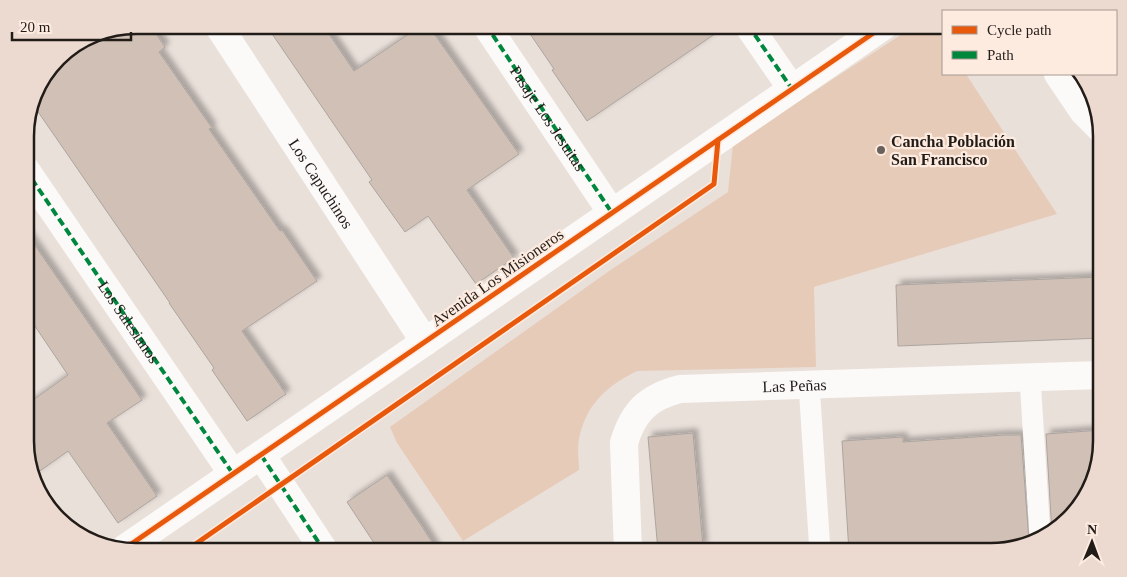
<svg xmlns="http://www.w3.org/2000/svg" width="1127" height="577" font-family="Georgia,serif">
	<defs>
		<filter id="shadow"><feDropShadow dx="4.5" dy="-4.5" stdDeviation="2.5" flood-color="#0004"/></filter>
	</defs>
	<rect width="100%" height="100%" fill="#eae0da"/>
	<!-- grass -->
	<path fill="#e7cbb9" d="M 916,25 L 934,25 L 943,39 L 943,74 L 966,74 L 1057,214 L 814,287 L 816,367 L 637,371 C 607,386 586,404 579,439 C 577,449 579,460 579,470 L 463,541 L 397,443 L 390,427 L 609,271 L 728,192 L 733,144 Z"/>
	<!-- building -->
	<g fill="#d1c0b6" stroke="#aca5a0" filter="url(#shadow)">
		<path d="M 136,25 L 150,25 L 165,47 L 159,52 L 212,128 L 209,129 L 280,231 L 282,230 L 317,281 L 242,331 L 286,394 L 247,421 L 212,370 L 214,368 L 169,303 L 170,303 L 32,103 L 36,87 L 62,53 L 94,33 Z"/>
		<path d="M 266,25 L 323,25 L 354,71 L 422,25 L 428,25 L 519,154 L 467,190 L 514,258 L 476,284 L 428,216 L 405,232 L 369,182 L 372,180 Z"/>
		<path d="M 524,25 L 728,25 L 587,121 L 552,70 L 554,69 Z"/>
		<path d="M 25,231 L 142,400 L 107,423 L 157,496 L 118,523 L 68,451 L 34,475 L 26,456 L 26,405 L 68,375 L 26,313 Z"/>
		<path d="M 1102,277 L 1102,338 L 898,346 L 896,285 Z"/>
		<path d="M 1102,430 L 1102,442 L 1091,490 L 1052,533 L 1046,434 Z"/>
		<path d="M 693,433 L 703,547 L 658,551 L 648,437 Z"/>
		<path d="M 1004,435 L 1021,435 L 1029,541 L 998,552 L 849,552 L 842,441 L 903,437 L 903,442 Z"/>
		<path d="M 387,475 L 423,528 L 438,552 L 380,552 L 347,502 Z"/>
	</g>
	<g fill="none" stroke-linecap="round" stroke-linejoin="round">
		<!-- service -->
		<g stroke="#fcfaf9" stroke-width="21">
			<path d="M 1030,378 L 1040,537"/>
			<path d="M 809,384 L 820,552"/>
		</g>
		<!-- minor -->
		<g stroke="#fcfaf9" stroke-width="28">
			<path id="s1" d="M 218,25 L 425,342"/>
			<path id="s2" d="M 486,25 L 612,213"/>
			<path d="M 748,25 L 792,89"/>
			<path id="s3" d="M 25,169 L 233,474"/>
			<path d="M 261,455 L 325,552"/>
			<path d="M 124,549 L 885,25"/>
			<path id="s4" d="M 628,552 L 624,443 C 633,412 648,397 680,389 L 1102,375"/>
		</g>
		<!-- secondary -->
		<path stroke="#fcfaf9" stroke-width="28" d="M 1058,74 L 1083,111 L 1101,129"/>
		<!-- quiet -->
		<g stroke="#00873e" stroke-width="4" stroke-dasharray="8 4" stroke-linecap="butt">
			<path d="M 486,25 L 612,213"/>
			<path d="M 748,25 L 792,89"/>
			<path d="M 25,169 L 233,474"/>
			<path d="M 261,455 L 325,552"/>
		</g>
		<defs>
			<g id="cycleway">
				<path d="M 124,549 L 885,25"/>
				<path d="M 184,552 L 714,184 L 718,140"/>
			</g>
		</defs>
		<!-- cycleway casing -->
		<use href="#cycleway" stroke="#feebe0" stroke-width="8"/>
		<!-- cycleway -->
		<use href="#cycleway" stroke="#e8590c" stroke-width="5"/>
	</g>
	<!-- markers -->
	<circle fill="#68615c" stroke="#feebe0" stroke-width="2" cx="881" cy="150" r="5"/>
	<g text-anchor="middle" stroke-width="4.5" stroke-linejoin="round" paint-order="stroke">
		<!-- street labels -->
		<g font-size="16" fill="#221c18" stroke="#feebe0">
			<text dy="6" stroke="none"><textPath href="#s2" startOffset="112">Pasaje Los Jesuitas</textPath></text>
			<text dy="6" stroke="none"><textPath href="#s1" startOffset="189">Los Capuchinos</textPath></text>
			<text transform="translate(497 277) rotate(-35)" y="6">Avenida Los Misioneros</text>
			<text dy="6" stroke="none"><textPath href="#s3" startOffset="185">Los Salesianos</textPath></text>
			<text dy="6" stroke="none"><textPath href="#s4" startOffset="306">Las Peñas</textPath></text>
		</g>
		<!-- poi labels -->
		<g font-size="16" font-weight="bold" fill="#221c18" stroke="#feebe0" text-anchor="start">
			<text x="891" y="147">Cancha Población<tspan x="891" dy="18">San Francisco</tspan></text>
		</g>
	</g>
	<!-- crop -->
	<path d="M0 0H1127V577H0ZM136 34H991A102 102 0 0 1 1093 136V441A102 102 0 0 1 991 543H136A102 102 0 0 1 34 441V136A102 102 0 0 1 136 34Z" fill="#ecdad0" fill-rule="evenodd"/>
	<path fill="none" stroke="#221c18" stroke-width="2.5" d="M136 34H991A102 102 0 0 1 1093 136V441A102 102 0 0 1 991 543H136A102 102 0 0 1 34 441V136A102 102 0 0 1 136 34Z"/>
	<!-- legend -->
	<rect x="942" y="10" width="175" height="65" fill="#feebe0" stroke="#a69890"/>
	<rect x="952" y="26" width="25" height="8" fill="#e8590c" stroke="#a69890"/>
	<text x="987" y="35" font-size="15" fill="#221c18">Cycle path</text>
	<rect x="952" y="51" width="25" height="8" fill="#00873e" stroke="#a69890"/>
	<text x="987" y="60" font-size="15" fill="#221c18">Path</text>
	<!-- north arrow -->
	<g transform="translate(1092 542) rotate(1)" stroke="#feebe0" stroke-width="4" paint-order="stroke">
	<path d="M0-4L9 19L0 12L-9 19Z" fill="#221c18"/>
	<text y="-8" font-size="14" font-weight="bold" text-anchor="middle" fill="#221c18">N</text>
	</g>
	<!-- scale -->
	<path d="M12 32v8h119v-8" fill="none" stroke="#221c18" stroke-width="2.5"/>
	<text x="20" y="32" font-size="15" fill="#221c18" stroke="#feebe0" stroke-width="4" paint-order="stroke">20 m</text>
</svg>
